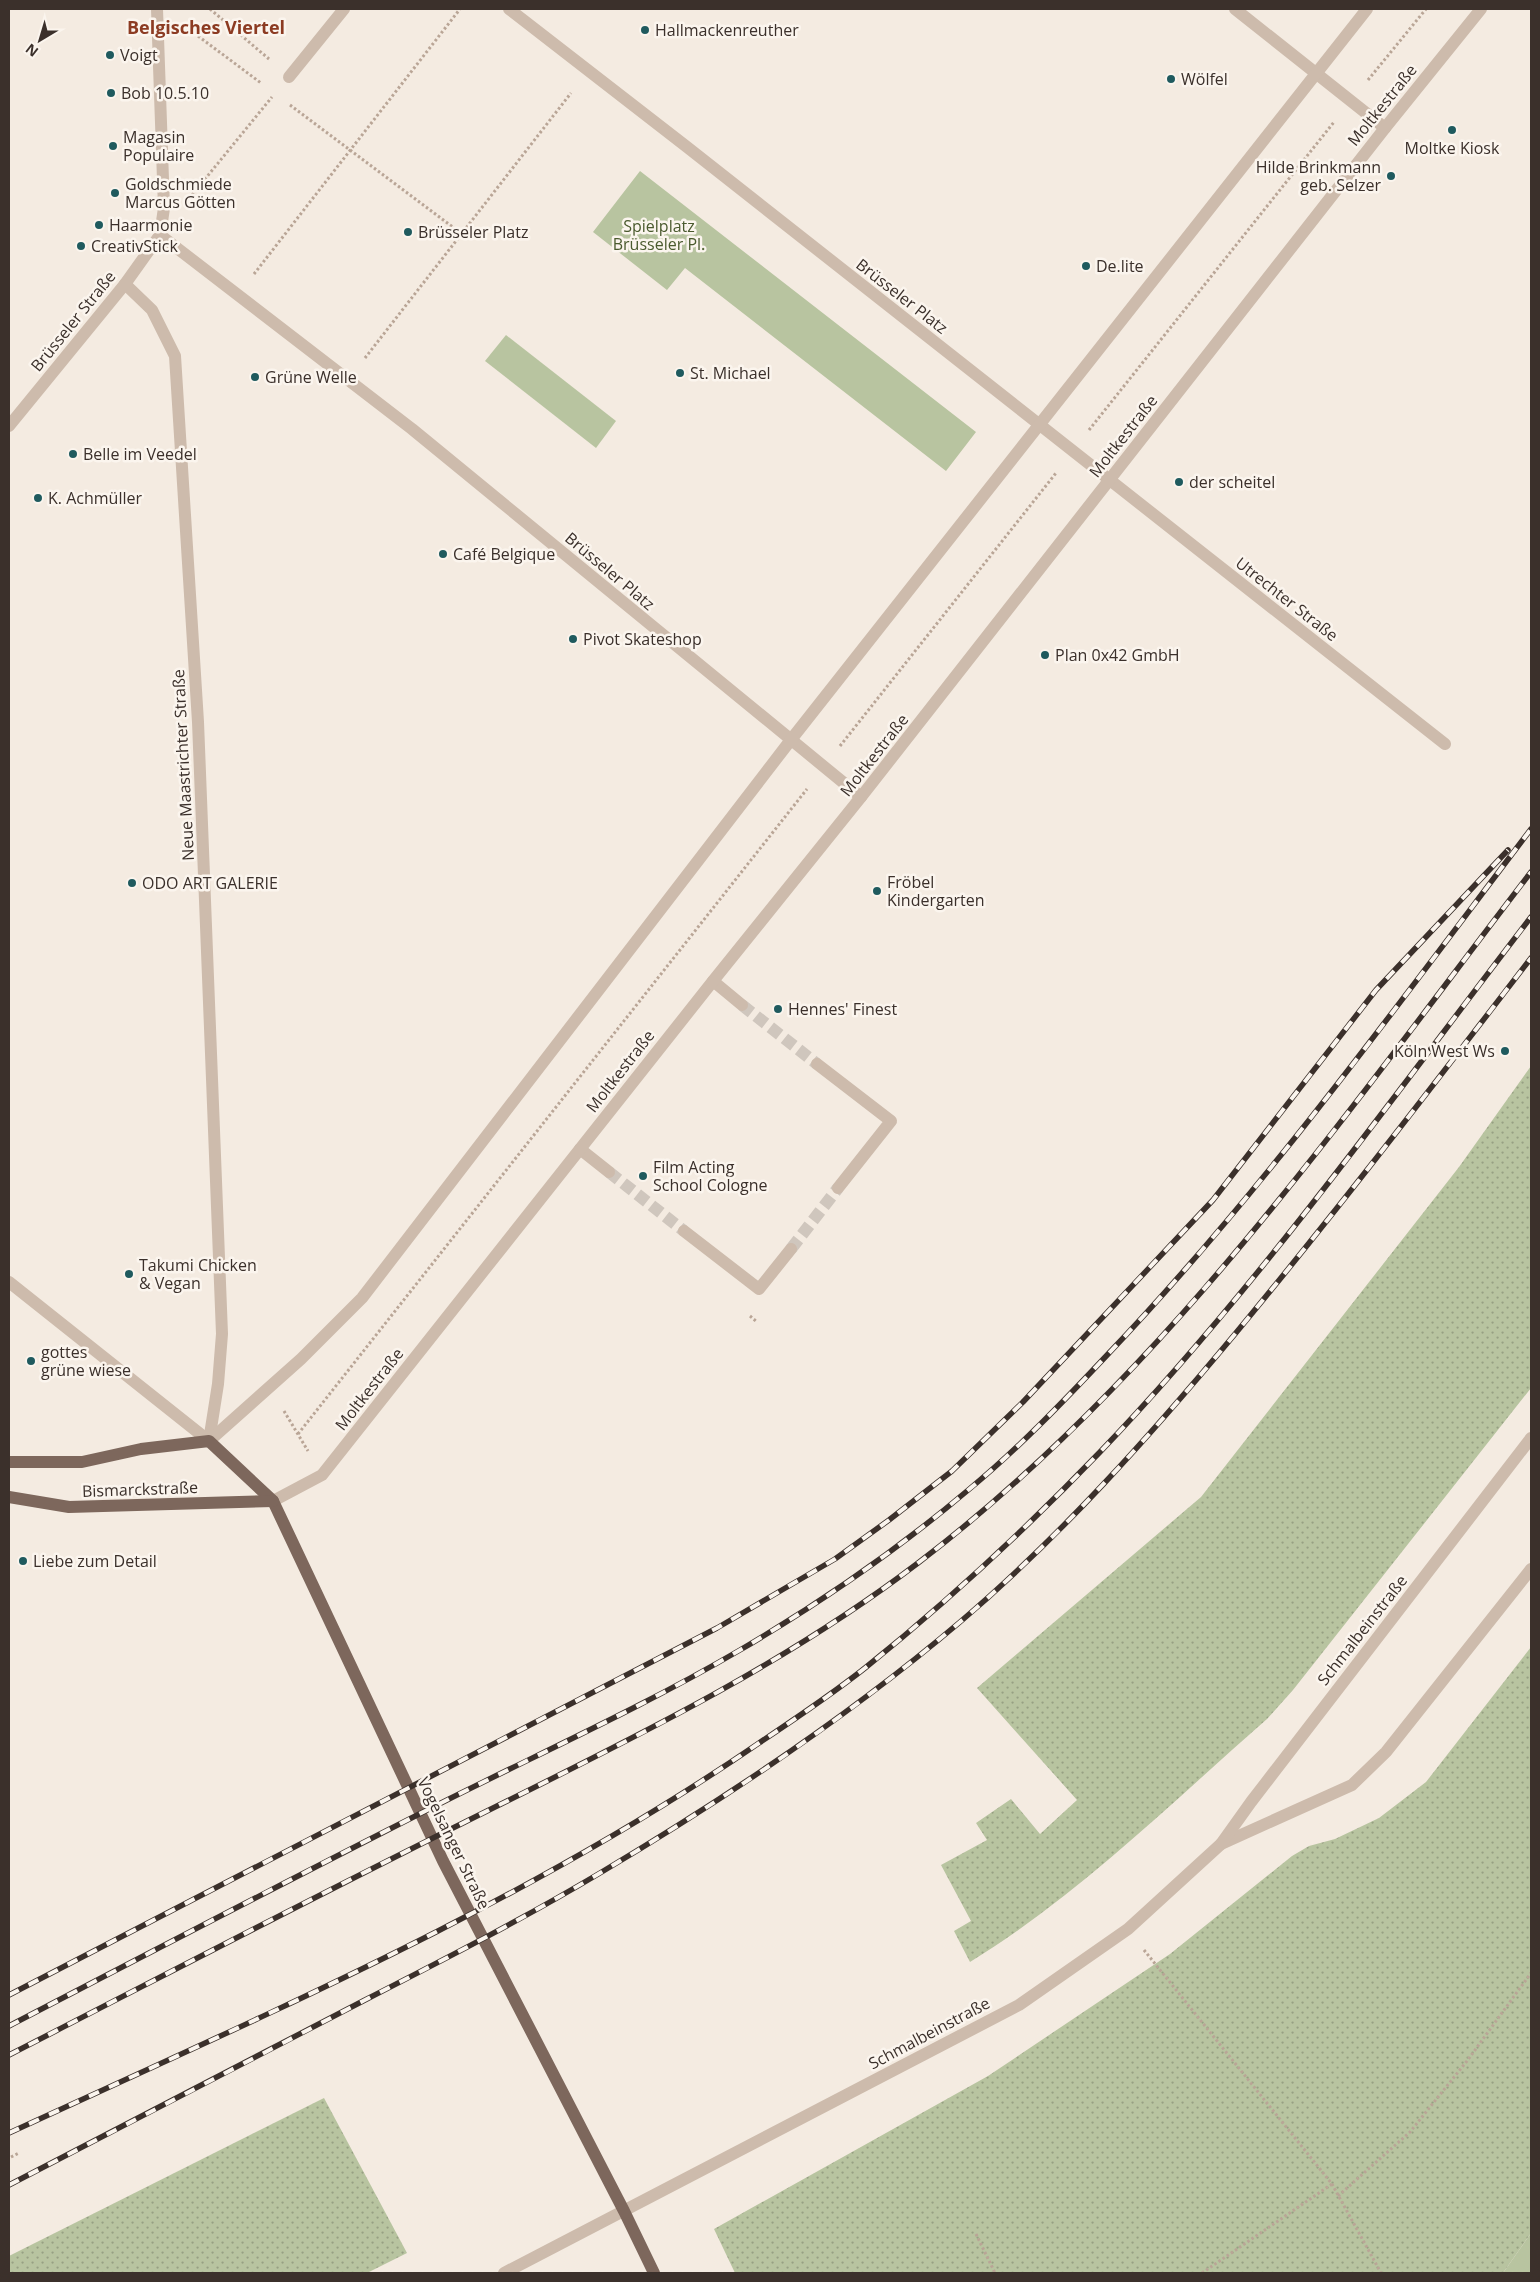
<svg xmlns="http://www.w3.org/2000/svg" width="1540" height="2282" font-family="'Open Sans',sans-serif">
	<defs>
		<pattern id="garden-dots" width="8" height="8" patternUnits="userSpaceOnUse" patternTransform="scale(1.25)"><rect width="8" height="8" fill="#b8c4a0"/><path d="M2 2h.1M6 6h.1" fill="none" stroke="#97a083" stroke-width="1.8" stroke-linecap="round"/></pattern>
	</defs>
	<rect width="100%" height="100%" fill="#f4ebe1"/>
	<!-- park -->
	<g fill="#b8c4a0">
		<path d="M 640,171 L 976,432 L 946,471 L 685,268 L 667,290 L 593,232 Z"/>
		<path d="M 506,335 L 616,421 L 596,448 L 485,361 Z"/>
		<path d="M 1531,2233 L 1531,2273 L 1503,2273 Z"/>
	</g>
	<!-- garden -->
	<g fill="url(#garden-dots)">
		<path d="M 1531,1066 L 1531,1388 L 1293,1690 L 1267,1719 C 1171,1803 1079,1895 970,1962 L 954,1931 L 971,1921 L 941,1865 L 987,1840 L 976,1823 L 1011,1799 L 1040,1834 L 1077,1800 L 977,1688 L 1201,1497 L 1459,1167 Z"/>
		<path d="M 1531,1647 L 1531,2233 L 1503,2273 L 735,2273 L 714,2229 L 988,2076 L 1170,1954 L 1292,1856 L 1309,1846 L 1335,1839 L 1379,1818 L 1426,1782 Z"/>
		<path d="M 324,2098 L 407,2253 L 367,2273 L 9,2273 L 9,2256 Z"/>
	</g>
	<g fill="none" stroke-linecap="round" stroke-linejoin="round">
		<!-- minor-tunnel -->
		<g stroke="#cfc6bd" stroke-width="12" stroke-dasharray="12 6" stroke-linecap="butt">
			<path d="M 742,1005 L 817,1064"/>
			<path d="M 609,1172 L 684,1231"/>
			<path d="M 791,1249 L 838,1188"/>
		</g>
		<!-- path -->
		<g stroke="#b9a596" stroke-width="3" stroke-dasharray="2.5 2.5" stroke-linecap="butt">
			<path d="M 210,9 L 269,59"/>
			<path d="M 186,27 L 261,83"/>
			<path d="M 1368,80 L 1426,9"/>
			<path d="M 290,105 L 462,234"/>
			<path d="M 192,195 L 272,97"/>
			<path d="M 254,274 L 460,9"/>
			<path d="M 365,358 L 571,93"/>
			<path d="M 1089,430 L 1334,122"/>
			<path d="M 840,746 L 1056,473"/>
			<path d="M 750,1316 L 757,1322"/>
			<path d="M 284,1411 L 308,1451"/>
			<path d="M 298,1434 L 807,789"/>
			<path d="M 1144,1950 L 1332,2184 L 1381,2273"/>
			<path d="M 11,2157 L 19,2153"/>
			<path d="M 1338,2196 L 1410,2132 L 1467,2061 L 1531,1973"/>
			<path d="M 976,2234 L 995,2273"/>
			<path d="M 1202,2273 L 1332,2184"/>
		</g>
		<!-- minor -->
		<g stroke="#cdbbac" stroke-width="12">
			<path d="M 509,9 L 687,147 L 1445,744"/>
			<path d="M 1235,9 L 1385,128"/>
			<path d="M 289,77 L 344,9"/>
			<path d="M 160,235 L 412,429 L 861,797"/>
			<path d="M 125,284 L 152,310 L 175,356 L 198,722 L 222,1334 L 218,1384 L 209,1441"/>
			<path d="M 9,426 L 125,284 L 160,235 L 164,208 L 157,9"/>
			<path d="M 713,981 L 742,1005"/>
			<path d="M 817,1064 L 891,1121 L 838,1188"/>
			<path d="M 580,1149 L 609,1172"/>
			<path d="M 684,1231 L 759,1289 L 791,1249"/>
			<path d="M 9,1282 L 209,1441"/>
			<path d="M 209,1441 L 301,1359 L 362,1298 L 790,741 L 1367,9"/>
			<path d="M 273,1501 L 322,1475 L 713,981 L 861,797 L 1385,128 L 1481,9"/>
			<path d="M 1221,1844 L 1352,1785 L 1386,1752 L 1531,1569"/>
			<path d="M 504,2273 L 1019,2005 L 1128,1929 L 1221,1844 L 1251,1802 L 1531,1438"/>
		</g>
		<!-- major -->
		<g stroke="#7d675c" stroke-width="12">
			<path d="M 9,1462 L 82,1462 L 141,1449 L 209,1441 L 273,1501 L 443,1861 L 624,2211 L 654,2273"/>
			<path d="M 9,1497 L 69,1507 L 273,1501"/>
		</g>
		<defs>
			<g id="rail">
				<path d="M 9,1995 L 717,1628 L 835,1559 L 889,1520 L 952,1471 L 1023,1402 L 1213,1200 L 1376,990 L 1508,850"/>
				<path d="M 9,2026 C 155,1950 302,1873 449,1799 C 547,1750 646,1705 740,1650 C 820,1603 896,1551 967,1491 C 1018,1449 1064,1401 1109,1353 C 1264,1190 1396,1007 1531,829"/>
				<path d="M 9,2055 C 161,1977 312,1898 465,1822 C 621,1744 779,1669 918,1563 C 1165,1375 1344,1116 1531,872"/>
				<path d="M 9,2133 C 265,2015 526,1903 759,1743 C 795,1719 831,1695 865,1668 C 947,1602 1026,1529 1100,1452 C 1258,1287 1392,1098 1531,917"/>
				<path d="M 9,2185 C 127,2124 245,2063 363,2001 C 443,1960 523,1919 600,1873 C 726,1798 848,1717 960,1622 C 1061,1536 1150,1436 1235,1334 C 1337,1211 1434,1084 1531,958"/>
			</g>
		</defs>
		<!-- rail casing -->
		<use href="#rail" stroke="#3b302b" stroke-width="5.5"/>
		<!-- rail -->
		<use href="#rail" stroke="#fbf5ee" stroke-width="4" stroke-dasharray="11" stroke-linecap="butt"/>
	</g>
	<!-- markers -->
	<g fill="#1f5a5e" stroke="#fbf5ee" stroke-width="2">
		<circle cx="645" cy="30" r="5"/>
		<circle cx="110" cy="55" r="5"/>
		<circle cx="1171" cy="79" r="5"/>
		<circle cx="111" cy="93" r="5"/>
		<circle cx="1452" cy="130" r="5"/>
		<circle cx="113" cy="146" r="5"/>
		<circle cx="1391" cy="176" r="5"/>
		<circle cx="115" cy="193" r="5"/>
		<circle cx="99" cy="225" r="5"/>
		<circle cx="408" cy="232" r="5"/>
		<circle cx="81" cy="246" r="5"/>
		<circle cx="1086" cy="266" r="5"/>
		<circle cx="680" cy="373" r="5"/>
		<circle cx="255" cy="377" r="5"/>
		<circle cx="73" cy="454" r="5"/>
		<circle cx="1179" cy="482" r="5"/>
		<circle cx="38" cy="498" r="5"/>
		<circle cx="443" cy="554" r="5"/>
		<circle cx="573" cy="639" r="5"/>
		<circle cx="1045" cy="655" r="5"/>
		<circle cx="132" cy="883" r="5"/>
		<circle cx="877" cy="891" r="5"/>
		<circle cx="778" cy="1009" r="5"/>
		<circle cx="1505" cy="1051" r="5"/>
		<circle cx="643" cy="1176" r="5"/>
		<circle cx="129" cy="1274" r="5"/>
		<circle cx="31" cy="1361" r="5"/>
		<circle cx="23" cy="1561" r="5"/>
	</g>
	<g text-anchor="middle" stroke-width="5" stroke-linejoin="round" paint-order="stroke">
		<!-- poi labels -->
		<g font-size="16" fill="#3b302b" stroke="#fbf5ee" text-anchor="start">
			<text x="655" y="36">Hallmackenreuther</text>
			<text x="120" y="61">Voigt</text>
			<text x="1181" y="85">Wölfel</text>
			<text x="121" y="99">Bob 10.5.10</text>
			<text x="123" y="143">Magasin<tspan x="123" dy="18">Populaire</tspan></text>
			<text x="1452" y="154" text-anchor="middle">Moltke Kiosk</text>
			<text x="1381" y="173" text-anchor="end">Hilde Brinkmann<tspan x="1381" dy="18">geb. Selzer</tspan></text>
			<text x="125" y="190">Goldschmiede<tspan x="125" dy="18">Marcus Götten</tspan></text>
			<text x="109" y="231">Haarmonie</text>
			<text x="418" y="238">Brüsseler Platz</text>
			<text x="91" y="252">CreativStick</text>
			<text x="1096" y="272">De.lite</text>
			<text x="690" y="379">St. Michael</text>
			<text x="265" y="383">Grüne Welle</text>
			<text x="83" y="460">Belle im Veedel</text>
			<text x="1189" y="488">der scheitel</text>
			<text x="48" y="504">K. Achmüller</text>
			<text x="453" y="560">Café Belgique</text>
			<text x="583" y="645">Pivot Skateshop</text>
			<text x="1055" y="661">Plan 0x42 GmbH</text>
			<text x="887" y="888">Fröbel<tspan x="887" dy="18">Kindergarten</tspan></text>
			<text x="142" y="889">ODO ART GALERIE</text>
			<text x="788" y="1015">Hennes' Finest</text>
			<text x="1495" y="1057" text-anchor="end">Köln West Ws</text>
			<text x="653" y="1173">Film Acting<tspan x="653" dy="18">School Cologne</tspan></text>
			<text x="139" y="1271">Takumi Chicken<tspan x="139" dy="18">&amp; Vegan</tspan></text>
			<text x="41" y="1358">gottes<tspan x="41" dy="18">grüne wiese</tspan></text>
			<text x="33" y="1567">Liebe zum Detail</text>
		</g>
		<!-- street labels -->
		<g font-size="16" fill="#3b302b" stroke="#fbf5ee">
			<text transform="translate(1382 105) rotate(-51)" y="6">Moltkestraße</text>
			<text transform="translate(902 296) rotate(38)" y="6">Brüsseler Platz</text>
			<text transform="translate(73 321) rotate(-51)" y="6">Brüsseler Straße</text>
			<text transform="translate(1123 436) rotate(-52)" y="6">Moltkestraße</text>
			<text transform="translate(610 571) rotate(40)" y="6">Brüsseler Platz</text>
			<text transform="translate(1287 599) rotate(38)" y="6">Utrechter Straße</text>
			<text transform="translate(874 755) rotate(-52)" y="6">Moltkestraße</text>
			<text transform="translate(183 765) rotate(-93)" y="6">Neue Maastrichter Straße</text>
			<text transform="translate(620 1071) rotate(-52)" y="6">Moltkestraße</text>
			<text transform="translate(369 1389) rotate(-52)" y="6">Moltkestraße</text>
			<text transform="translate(140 1489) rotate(-2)" y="6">Bismarckstraße</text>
			<text transform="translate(1362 1630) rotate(-52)" y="6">Schmalbeinstraße</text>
			<text transform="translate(454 1843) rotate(64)" y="6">Vogelsanger Straße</text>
			<text transform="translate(929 2033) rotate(-28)" y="6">Schmalbeinstraße</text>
		</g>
		<!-- park labels -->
		<g font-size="16" fill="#4a5a2e" stroke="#fbf5ee">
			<text x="659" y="232">Spielplatz<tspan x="659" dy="18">Brüsseler Pl.</tspan></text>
		</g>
		<!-- neighbourhood labels -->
		<g font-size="18" font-weight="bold" fill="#8c3b22" stroke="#fbf5ee">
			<text x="206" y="34">Belgisches Viertel</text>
		</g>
	</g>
	<!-- border -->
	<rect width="1540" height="2282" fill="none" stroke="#3b302b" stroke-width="20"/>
	<!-- north arrow -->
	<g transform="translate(40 40) rotate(218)" stroke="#fbf5ee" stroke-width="4" paint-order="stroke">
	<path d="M0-4L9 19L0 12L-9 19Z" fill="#3b302b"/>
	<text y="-8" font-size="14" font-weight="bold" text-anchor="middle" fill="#3b302b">N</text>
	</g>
</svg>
